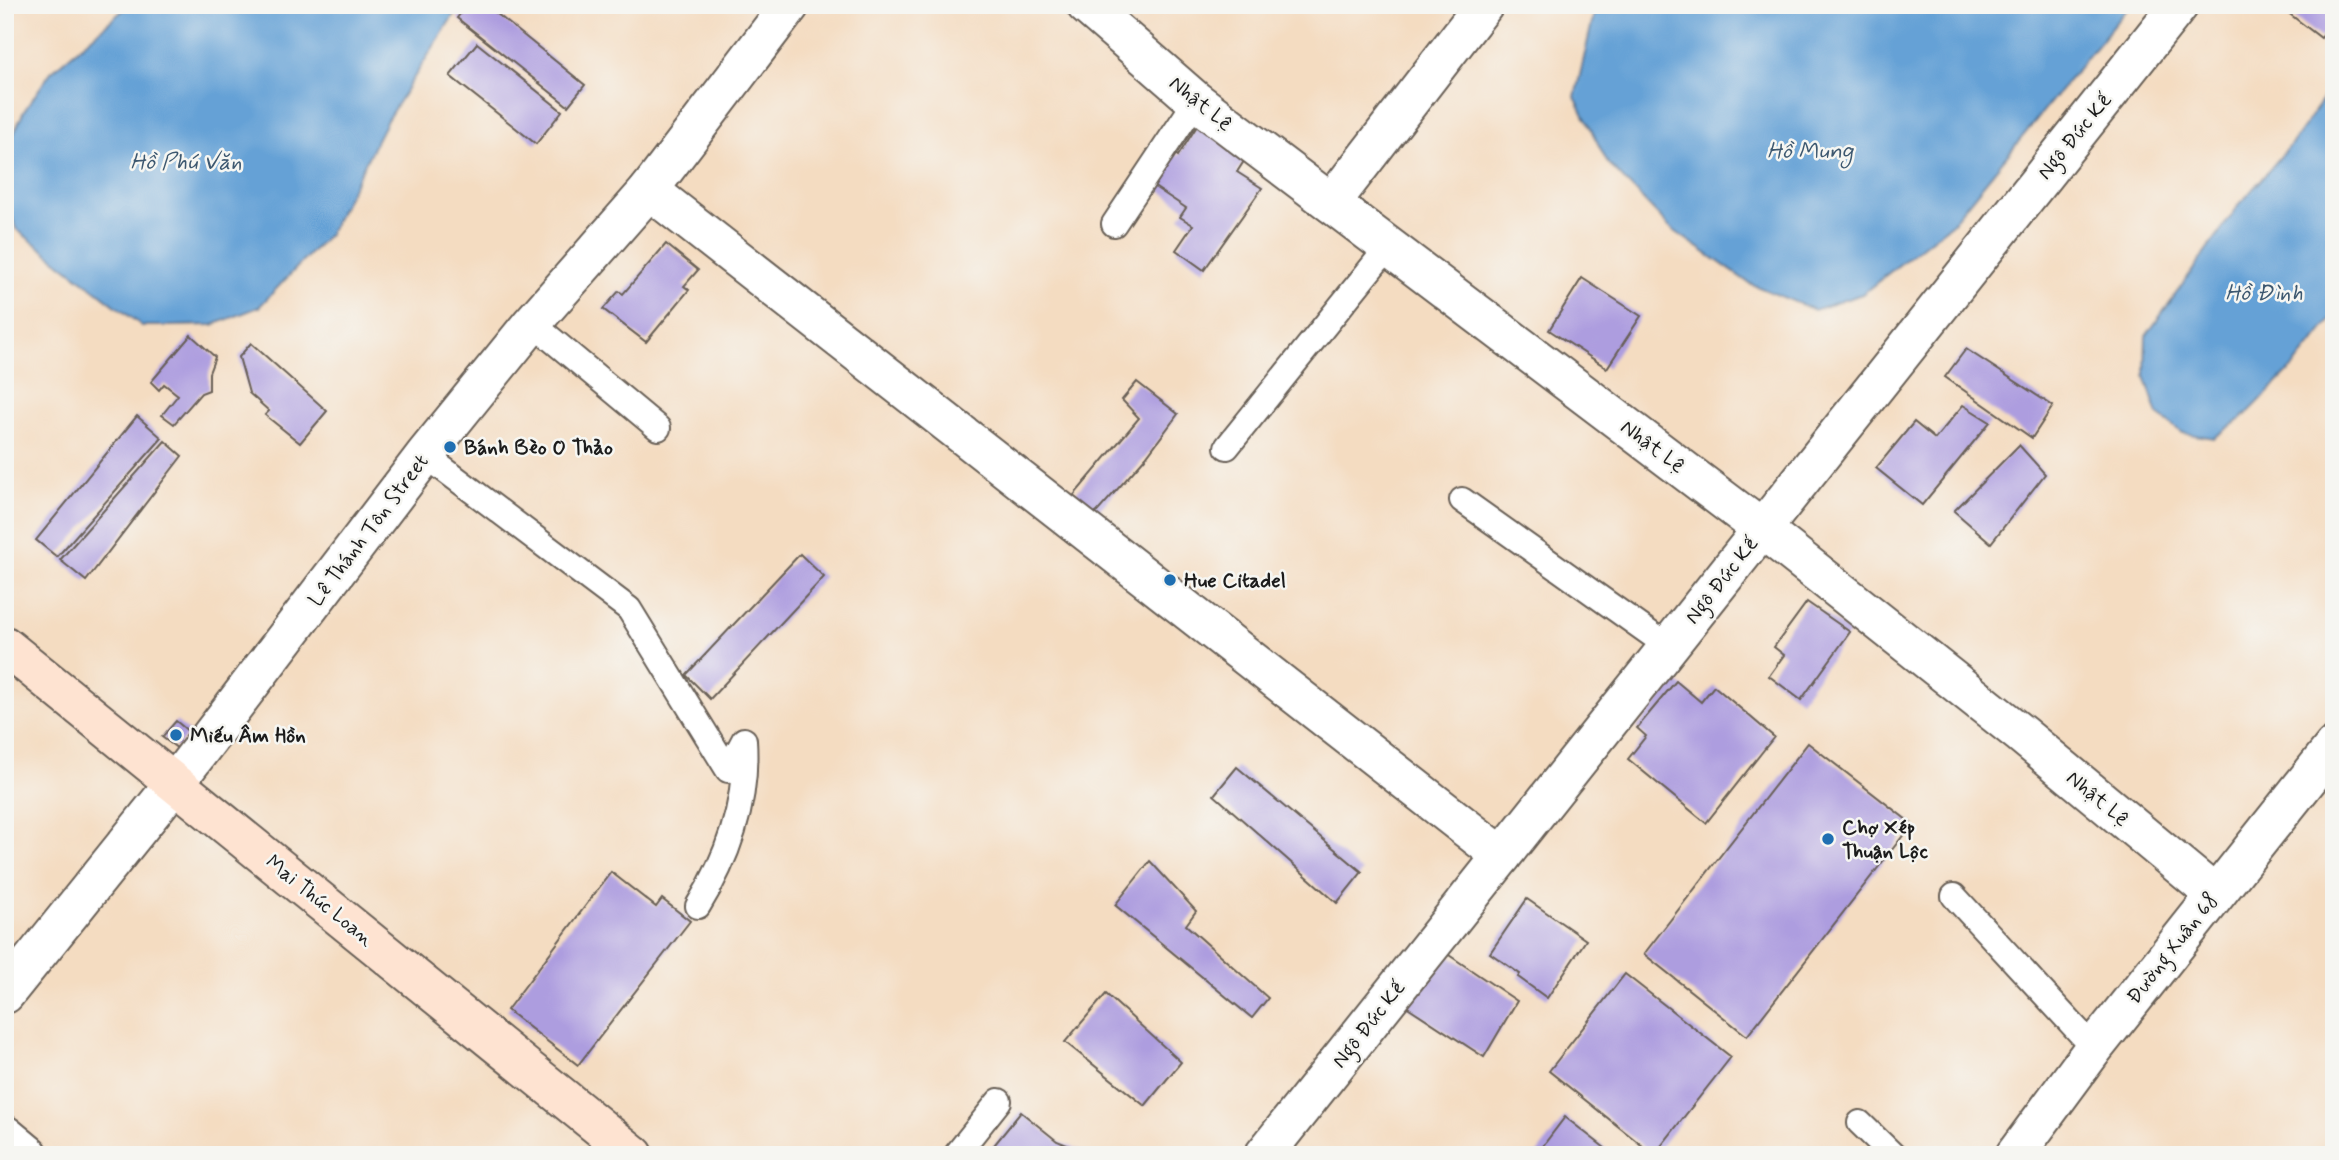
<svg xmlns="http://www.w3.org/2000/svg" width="2339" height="1160" font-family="Mynerve,sans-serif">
	<rect width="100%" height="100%" fill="#f6f6f2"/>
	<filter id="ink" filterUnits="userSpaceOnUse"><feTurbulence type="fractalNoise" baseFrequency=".0143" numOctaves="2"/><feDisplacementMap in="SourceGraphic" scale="14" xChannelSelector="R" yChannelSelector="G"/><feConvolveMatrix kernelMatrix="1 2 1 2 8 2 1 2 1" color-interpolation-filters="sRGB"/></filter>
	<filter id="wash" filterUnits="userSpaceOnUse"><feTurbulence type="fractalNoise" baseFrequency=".00686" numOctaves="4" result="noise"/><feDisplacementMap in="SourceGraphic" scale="28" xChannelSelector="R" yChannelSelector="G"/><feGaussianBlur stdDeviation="1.57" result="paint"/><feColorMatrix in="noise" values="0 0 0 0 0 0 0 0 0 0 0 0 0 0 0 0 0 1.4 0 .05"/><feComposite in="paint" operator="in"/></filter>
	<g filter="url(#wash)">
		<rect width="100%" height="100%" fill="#f4dcc1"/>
		<!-- water -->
		<g fill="#65a1d6" stroke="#405e79" stroke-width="2">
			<path d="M 129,5 L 460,5 L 387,120 L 329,234 L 259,307 L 213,325 L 172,326 L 142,326 L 16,229 L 5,195 L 9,144 L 24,111 L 51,72 Z"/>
			<path d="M 1596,5 L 2130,5 L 1952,223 L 1862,294 L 1814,310 L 1749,283 L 1669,227 L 1607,162 L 1575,97 Z"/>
			<path d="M 2334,84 L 2334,316 L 2295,365 L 2246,415 L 2214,438 L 2183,433 L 2158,415 L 2145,376 L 2146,336 L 2239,205 L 2293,142 Z"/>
		</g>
		<g id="blocks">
			<!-- building -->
			<g fill="#ad9ddf">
				<path d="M 467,5 L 486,5 L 585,85 L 568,106 L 457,18 Z"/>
				<path d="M 2278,5 L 2334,5 L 2334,21 L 2321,38 Z"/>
				<path d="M 477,43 L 562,111 L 536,144 L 450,76 Z"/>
				<path d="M 1197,126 L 1246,158 L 1237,172 L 1262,188 L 1204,270 L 1176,250 L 1193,225 L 1180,217 L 1186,208 L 1153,186 L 1174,153 L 1178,156 Z"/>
				<path d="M 666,244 L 698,270 L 684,286 L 689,290 L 646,342 L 603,309 L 619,291 L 623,294 Z"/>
				<path d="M 1582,278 L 1641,316 L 1607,368 L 1549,330 Z"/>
				<path d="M 191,335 L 215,357 L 209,373 L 209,390 L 201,393 L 174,424 L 162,415 L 178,395 L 164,384 L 159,390 L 151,382 Z"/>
				<path d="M 251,343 L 327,411 L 300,443 L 265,415 L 269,411 L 249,393 L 239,357 Z"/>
				<path d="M 1966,349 L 2053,406 L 2032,438 L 1945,377 Z"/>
				<path d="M 1137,382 L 1178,414 L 1146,457 L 1091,519 L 1069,501 L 1139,418 L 1122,400 Z"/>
				<path d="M 1963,405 L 1990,422 L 1922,505 L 1876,468 L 1914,422 L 1935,439 Z"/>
				<path d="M 137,416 L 162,438 L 57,557 L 36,540 Z"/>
				<path d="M 165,441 L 182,456 L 86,581 L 60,560 Z"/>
				<path d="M 2019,445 L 2045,474 L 1991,543 L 1954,511 Z"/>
				<path d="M 800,554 L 824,577 L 710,699 L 686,675 Z"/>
				<path d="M 1807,602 L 1850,632 L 1801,700 L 1769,676 L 1784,655 L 1774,647 Z"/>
				<path d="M 1676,681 L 1701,702 L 1714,686 L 1774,737 L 1706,823 L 1628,759 L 1646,736 L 1637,728 Z"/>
				<path d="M 176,721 L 189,732 L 177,748 L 162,737 Z"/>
				<path d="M 1808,743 L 1912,824 L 1747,1036 L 1644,954 Z"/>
				<path d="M 1237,767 L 1362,872 L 1337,903 L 1214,795 Z"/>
				<path d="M 1150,861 L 1196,911 L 1186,925 L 1268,998 L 1252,1018 L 1115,905 Z"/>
				<path d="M 611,872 L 656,907 L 662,899 L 690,921 L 578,1065 L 507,1010 Z"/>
				<path d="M 1527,899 L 1586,940 L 1547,998 L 1518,977 L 1520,974 L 1490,953 Z"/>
				<path d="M 1437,947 L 1517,1001 L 1484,1057 L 1400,1002 Z"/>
				<path d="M 1625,974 L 1731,1057 L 1654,1155 L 1549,1071 Z"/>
				<path d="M 1106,994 L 1181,1062 L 1145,1106 L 1065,1042 Z"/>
				<path d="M 1021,1112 L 1057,1141 L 1092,1155 L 986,1155 Z"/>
				<path d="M 1565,1117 L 1614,1155 L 1536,1155 Z"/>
			</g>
		</g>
	</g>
	<g filter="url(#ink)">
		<use href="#blocks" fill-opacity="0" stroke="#685f56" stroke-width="2"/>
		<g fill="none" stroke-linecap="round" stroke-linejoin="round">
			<defs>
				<g id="lane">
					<path d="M 1114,224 L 1196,101"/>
					<path d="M 532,323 L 658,428"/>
					<path d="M 1227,447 L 1389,246"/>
					<path d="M 425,455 L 629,609 L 728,770 L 744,740 C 748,801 729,856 698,906"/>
					<path d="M 1462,500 L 1669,647"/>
					<path d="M 1954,896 L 2094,1048"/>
					<path d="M 1860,1123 L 1893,1155"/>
					<path d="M 956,1155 L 999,1101"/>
				</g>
				<g id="street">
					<path d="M 1086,5 L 1196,101 L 1762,529 L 2021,734 L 2214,894"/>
					<path d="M 649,190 L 1502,856"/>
					<path d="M 1331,203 L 1484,5"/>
					<path d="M 5,994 L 175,783 L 425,455 L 532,323 L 649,190 L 790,5"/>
					<path d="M 5,1135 L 29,1155"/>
					<path d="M 1264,1155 L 2179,5"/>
					<path d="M 2015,1155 L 2094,1048 L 2334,746"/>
				</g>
				<path id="secondary" d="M 5,646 L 634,1155"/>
			</defs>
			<!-- lane casing -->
			<use href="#lane" stroke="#685f56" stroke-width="28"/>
			<!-- street casing -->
			<use href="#street" stroke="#685f56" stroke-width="42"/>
			<!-- secondary casing -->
			<use href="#secondary" stroke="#685f56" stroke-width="42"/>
			<!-- lane -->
			<use href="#lane" stroke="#fff" stroke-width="24"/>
			<!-- street -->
			<use href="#street" stroke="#fff" stroke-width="38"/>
			<!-- secondary -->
			<use href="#secondary" stroke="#fee3d1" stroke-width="38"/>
		</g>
	</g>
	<!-- markers -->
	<g fill="#1f6fb2" stroke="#f6f6f2" stroke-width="2.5">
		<circle cx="450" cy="447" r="7"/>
		<circle cx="1170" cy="580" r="7"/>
		<circle cx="176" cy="735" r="7"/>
		<circle cx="1828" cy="839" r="7"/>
	</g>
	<g text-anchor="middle" stroke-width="5" stroke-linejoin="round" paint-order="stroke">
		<!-- street labels -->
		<g font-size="21" fill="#1c1c1c" stroke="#f6f6f2">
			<text transform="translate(1201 103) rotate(39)" y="7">Nhật Lệ</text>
			<text transform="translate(2074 136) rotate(-51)" y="7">Ngô Đức Kế</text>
			<text transform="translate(1653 446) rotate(37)" y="7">Nhật Lệ</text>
			<text transform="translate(368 530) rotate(-53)" y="7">Lê Thánh Tôn Street</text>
			<text transform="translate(1721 580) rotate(-52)" y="7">Ngô Đức Kế</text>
			<text transform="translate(2098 798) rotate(40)" y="7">Nhật Lệ</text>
			<text transform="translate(320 900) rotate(39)" y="7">Mai Thúc Loan</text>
			<text transform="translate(2172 948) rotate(-52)" y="7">Đường Xuân 68</text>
			<text transform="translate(1368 1024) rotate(-52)" y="7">Ngô Đức Kế</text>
		</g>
		<!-- poi labels -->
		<g font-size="21" font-weight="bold" fill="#1c1c1c" stroke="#f6f6f2" text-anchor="start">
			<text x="464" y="454">Bánh Bèo O Thảo</text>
			<text x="1184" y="587">Hue Citadel</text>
			<text x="190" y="742">Miếu Âm Hồn</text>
			<text x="1842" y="834">Chợ Xép<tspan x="1842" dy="24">Thuận Lộc</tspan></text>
		</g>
		<!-- water labels -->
		<g font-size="23" font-style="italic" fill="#3d5870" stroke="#f6f6f2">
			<text x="1810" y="158">Hồ Mung</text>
			<text x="186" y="169">Hồ Phú Văn</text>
			<text x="2264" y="300">Hồ Đình</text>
		</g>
	</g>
	<!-- margin -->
	<rect width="2339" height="1160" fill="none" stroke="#f6f6f2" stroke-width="28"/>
</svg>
